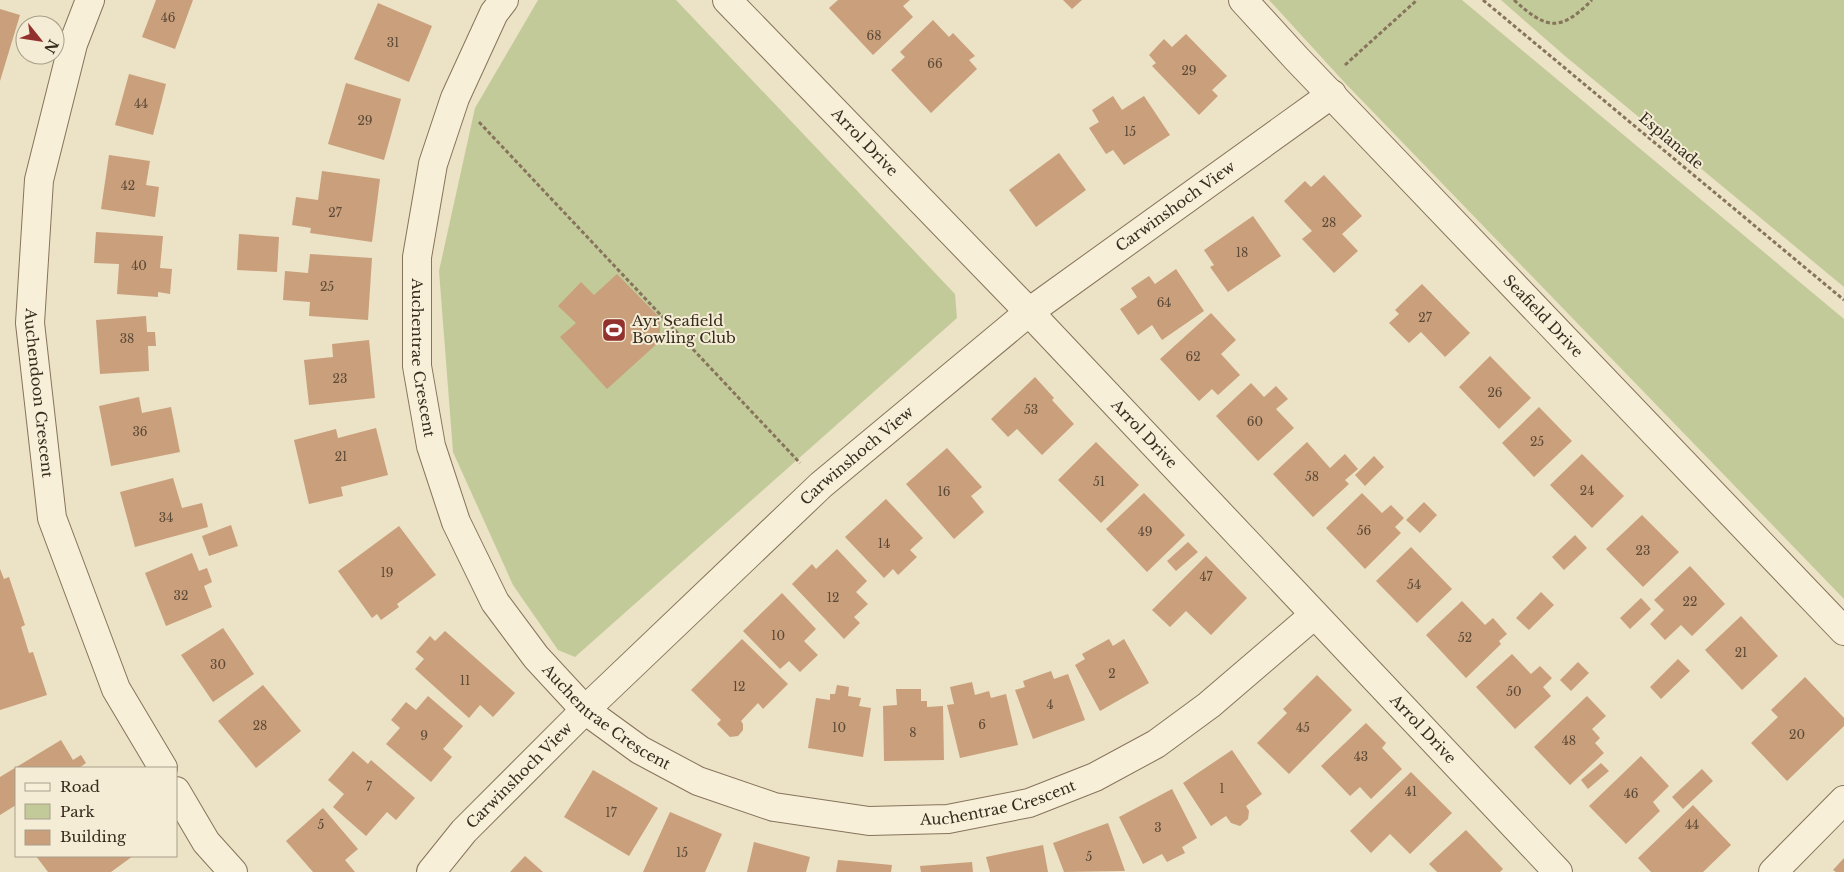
<svg xmlns="http://www.w3.org/2000/svg" width="1844" height="872" font-family="'Libre Baskerville',serif">
	<rect width="100%" height="100%" fill="#ece2c5"/>
	<!-- green -->
	<g fill="#c3ca99">
		<path d="M 538,0 L 676,0 L 955,294 L 957,318 L 575,657 L 558,650 L 513,585 L 453,452 L 439,271 L 475,108 Z"/>
		<path d="M 1269,0 L 1462,0 L 1844,319 L 1844,599 L 1346,84 Z"/>
		<path d="M 1501,0 L 1844,0 L 1844,287 L 1565,56 Z"/>
	</g>
	<!-- building -->
	<g fill="#c99f7c">
		<path d="M 156,0 L 193,0 L 175,49 L 142,37 Z"/>
		<path d="M 838,0 L 910,0 L 903,6 L 913,17 L 873,55 L 829,8 Z"/>
		<path d="M 1063,0 L 1082,0 L 1072,9 Z"/>
		<path d="M 378,3 L 432,26 L 409,82 L 354,59 Z"/>
		<path d="M 0,9 L 20,15 L 0,81 Z"/>
		<path d="M 933,20 L 949,37 L 953,33 L 975,56 L 969,60 L 977,69 L 931,113 L 891,70 L 905,57 L 900,52 Z"/>
		<path d="M 1186,34 L 1227,76 L 1212,90 L 1218,96 L 1199,115 L 1152,66 L 1156,63 L 1149,55 L 1164,39 L 1172,47 Z"/>
		<path d="M 129,74 L 166,84 L 153,135 L 115,125 Z"/>
		<path d="M 346,83 L 401,99 L 384,160 L 328,144 Z"/>
		<path d="M 1113,96 L 1122,110 L 1144,96 L 1170,135 L 1124,165 L 1113,150 L 1106,154 L 1089,128 L 1099,122 L 1092,110 Z"/>
		<path d="M 1059,153 L 1086,190 L 1036,227 L 1009,190 Z"/>
		<path d="M 109,155 L 150,161 L 146,185 L 159,187 L 155,217 L 101,209 Z"/>
		<path d="M 322,171 L 380,179 L 372,242 L 310,233 L 311,228 L 292,225 L 296,197 L 318,200 Z"/>
		<path d="M 1324,175 L 1362,216 L 1342,234 L 1358,251 L 1334,273 L 1302,239 L 1312,231 L 1284,201 L 1305,181 L 1311,187 Z"/>
		<path d="M 1253,216 L 1281,256 L 1228,292 L 1210,267 L 1214,265 L 1204,250 Z"/>
		<path d="M 96,232 L 163,236 L 160,268 L 172,269 L 170,294 L 158,292 L 158,297 L 117,294 L 119,264 L 94,263 Z"/>
		<path d="M 239,234 L 279,237 L 277,272 L 237,270 Z"/>
		<path d="M 310,254 L 372,258 L 368,320 L 309,316 L 310,302 L 283,300 L 285,271 L 308,273 Z"/>
		<path d="M 1176,269 L 1204,311 L 1162,340 L 1152,325 L 1138,335 L 1120,309 L 1137,297 L 1131,288 L 1149,276 L 1155,284 Z"/>
		<path d="M 617,274 L 660,318 L 660,341 L 607,389 L 560,337 L 576,323 L 558,306 L 581,282 L 594,295 Z"/>
		<path d="M 1422,284 L 1470,333 L 1445,357 L 1421,332 L 1409,343 L 1389,323 L 1399,314 L 1395,310 Z"/>
		<path d="M 1211,313 L 1236,340 L 1221,354 L 1240,375 L 1218,395 L 1212,389 L 1199,401 L 1160,359 Z"/>
		<path d="M 146,316 L 147,332 L 155,332 L 156,346 L 148,346 L 149,371 L 100,374 L 96,320 Z"/>
		<path d="M 369,340 L 375,398 L 309,405 L 304,360 L 333,357 L 332,344 Z"/>
		<path d="M 1490,356 L 1531,398 L 1499,429 L 1459,387 Z"/>
		<path d="M 1035,377 L 1054,398 L 1052,400 L 1074,424 L 1042,455 L 1017,429 L 1008,437 L 991,419 Z"/>
		<path d="M 1251,383 L 1264,397 L 1276,386 L 1288,399 L 1276,409 L 1294,428 L 1258,461 L 1216,416 Z"/>
		<path d="M 139,397 L 142,413 L 171,407 L 180,452 L 111,466 L 99,406 Z"/>
		<path d="M 1539,407 L 1572,441 L 1534,477 L 1502,443 Z"/>
		<path d="M 376,428 L 388,475 L 341,487 L 343,496 L 309,504 L 294,440 L 336,429 L 338,438 Z"/>
		<path d="M 1096,442 L 1139,485 L 1101,523 L 1058,480 Z"/>
		<path d="M 1307,442 L 1330,468 L 1345,454 L 1358,469 L 1345,480 L 1349,484 L 1313,517 L 1273,474 Z"/>
		<path d="M 947,448 L 982,487 L 971,496 L 984,512 L 954,539 L 906,484 Z"/>
		<path d="M 1582,454 L 1624,496 L 1592,528 L 1550,485 Z"/>
		<path d="M 1374,456 L 1384,467 L 1365,486 L 1355,475 Z"/>
		<path d="M 173,478 L 182,508 L 202,503 L 208,527 L 135,547 L 120,492 Z"/>
		<path d="M 1144,493 L 1185,535 L 1147,572 L 1106,529 Z"/>
		<path d="M 1362,493 L 1382,513 L 1391,505 L 1404,518 L 1395,527 L 1401,533 L 1365,569 L 1326,528 Z"/>
		<path d="M 886,499 L 923,538 L 910,550 L 917,557 L 898,575 L 893,569 L 884,578 L 845,537 Z"/>
		<path d="M 1424,502 L 1437,515 L 1420,533 L 1406,520 Z"/>
		<path d="M 1642,515 L 1679,552 L 1643,587 L 1606,549 Z"/>
		<path d="M 231,525 L 238,546 L 209,556 L 202,536 Z"/>
		<path d="M 399,526 L 436,575 L 397,604 L 399,607 L 381,620 L 377,614 L 372,618 L 338,571 Z"/>
		<path d="M 1575,535 L 1587,548 L 1564,570 L 1552,557 Z"/>
		<path d="M 1188,542 L 1198,552 L 1176,571 L 1167,561 Z"/>
		<path d="M 1411,547 L 1452,589 L 1417,623 L 1376,581 Z"/>
		<path d="M 837,549 L 867,581 L 856,592 L 868,604 L 854,617 L 860,623 L 844,639 L 792,584 L 812,564 L 816,569 Z"/>
		<path d="M 192,553 L 199,571 L 207,568 L 212,582 L 204,586 L 212,607 L 166,626 L 145,573 Z"/>
		<path d="M 1206,556 L 1247,598 L 1211,635 L 1186,611 L 1170,627 L 1152,610 Z"/>
		<path d="M 1690,566 L 1725,604 L 1692,636 L 1681,625 L 1665,640 L 1650,624 L 1664,610 L 1654,600 Z"/>
		<path d="M 0,569 L 4,579 L 9,577 L 25,625 L 21,627 L 29,653 L 33,652 L 47,695 L 0,710 Z"/>
		<path d="M 1541,592 L 1554,605 L 1529,630 L 1516,618 Z"/>
		<path d="M 782,593 L 816,629 L 804,641 L 818,655 L 800,672 L 789,661 L 780,669 L 743,631 Z"/>
		<path d="M 1641,598 L 1651,609 L 1630,629 L 1620,618 Z"/>
		<path d="M 1462,601 L 1485,625 L 1493,618 L 1507,634 L 1499,641 L 1501,644 L 1466,678 L 1426,635 Z"/>
		<path d="M 1741,616 L 1778,656 L 1742,690 L 1705,650 Z"/>
		<path d="M 223,628 L 254,674 L 213,702 L 181,655 Z"/>
		<path d="M 445,631 L 515,693 L 493,717 L 480,705 L 469,718 L 415,669 L 424,659 L 416,652 L 430,636 L 435,641 Z"/>
		<path d="M 742,639 L 788,684 L 763,709 L 758,703 L 741,721 L 743,724 L 743,730 L 738,736 L 730,737 L 717,724 L 721,720 L 691,690 Z"/>
		<path d="M 1109,639 L 1113,646 L 1124,639 L 1149,683 L 1100,711 L 1075,665 L 1085,659 L 1082,654 Z"/>
		<path d="M 1512,654 L 1531,674 L 1540,666 L 1552,678 L 1543,687 L 1551,696 L 1515,729 L 1476,687 Z"/>
		<path d="M 1678,659 L 1690,671 L 1661,699 L 1650,687 Z"/>
		<path d="M 1578,662 L 1589,673 L 1571,691 L 1560,680 Z"/>
		<path d="M 1051,671 L 1054,679 L 1068,674 L 1085,720 L 1033,739 L 1015,690 L 1025,687 L 1023,681 Z"/>
		<path d="M 1317,675 L 1352,710 L 1289,774 L 1257,743 L 1287,713 L 1283,709 Z"/>
		<path d="M 1805,677 L 1844,718 L 1844,726 L 1787,781 L 1751,743 L 1778,717 L 1771,710 Z"/>
		<path d="M 972,682 L 975,695 L 989,691 L 991,698 L 1006,694 L 1018,745 L 960,758 L 947,705 L 954,704 L 950,687 Z"/>
		<path d="M 263,685 L 301,731 L 256,768 L 218,721 Z"/>
		<path d="M 837,685 L 849,687 L 848,696 L 861,698 L 859,706 L 871,708 L 863,757 L 808,748 L 816,698 L 830,700 L 830,694 L 835,694 Z"/>
		<path d="M 896,689 L 921,689 L 921,701 L 927,701 L 927,707 L 943,706 L 944,760 L 884,761 L 883,706 L 897,705 Z"/>
		<path d="M 428,696 L 463,726 L 443,749 L 452,757 L 431,782 L 386,744 L 400,728 L 391,720 L 406,702 L 416,710 Z"/>
		<path d="M 1587,696 L 1606,716 L 1592,729 L 1600,738 L 1595,743 L 1604,753 L 1570,785 L 1534,747 Z"/>
		<path d="M 1366,723 L 1386,743 L 1382,748 L 1402,769 L 1371,799 L 1360,787 L 1350,796 L 1321,766 Z"/>
		<path d="M 61,740 L 73,760 L 81,755 L 86,763 L 79,768 L 16,768 L 16,805 L 0,815 L 0,777 Z"/>
		<path d="M 1232,750 L 1262,794 L 1246,806 L 1249,811 L 1248,819 L 1240,826 L 1231,823 L 1226,816 L 1211,826 L 1183,783 Z"/>
		<path d="M 353,751 L 368,764 L 371,760 L 415,798 L 396,820 L 387,812 L 366,836 L 333,807 L 344,794 L 328,780 Z"/>
		<path d="M 1641,756 L 1669,786 L 1653,802 L 1660,811 L 1626,844 L 1589,806 Z"/>
		<path d="M 1601,763 L 1609,771 L 1588,789 L 1581,780 Z"/>
		<path d="M 1702,769 L 1713,781 L 1683,809 L 1672,797 Z"/>
		<path d="M 593,770 L 658,808 L 629,856 L 564,817 Z"/>
		<path d="M 1411,772 L 1452,813 L 1410,854 L 1390,834 L 1371,853 L 1350,831 Z"/>
		<path d="M 1172,789 L 1197,838 L 1182,847 L 1185,853 L 1167,862 L 1162,854 L 1143,864 L 1119,817 Z"/>
		<path d="M 1693,805 L 1731,845 L 1703,872 L 1651,872 L 1638,858 Z"/>
		<path d="M 323,808 L 358,849 L 345,860 L 355,872 L 313,872 L 286,841 Z"/>
		<path d="M 670,812 L 722,834 L 705,872 L 643,872 Z"/>
		<path d="M 1108,823 L 1125,871 L 1064,872 L 1053,843 Z"/>
		<path d="M 1466,830 L 1503,869 L 1500,872 L 1437,872 L 1429,864 Z"/>
		<path d="M 754,842 L 810,857 L 806,872 L 747,872 Z"/>
		<path d="M 1043,845 L 1048,872 L 990,872 L 986,857 Z"/>
		<path d="M 36,856 L 133,856 L 111,872 L 48,872 Z"/>
		<path d="M 525,856 L 543,872 L 510,872 Z"/>
		<path d="M 1844,858 L 1844,872 L 1836,872 L 1833,870 Z"/>
		<path d="M 838,860 L 892,865 L 891,872 L 836,872 Z"/>
		<path d="M 972,862 L 973,872 L 921,872 L 920,866 Z"/>
	</g>
	<g fill="none" stroke-linecap="round" stroke-linejoin="round">
		<defs>
			<g id="minor">
				<path id="s1" d="M 90,0 L 73,44 L 39,180 L 30,323 L 52,518 L 116,689 L 163,768"/>
				<path id="s2" d="M 504,0 L 494,13 L 455,98 L 433,164 L 417,257 L 417,366 L 431,446 L 456,522 L 495,602 L 536,657 L 585,710 L 640,750 L 698,781 L 774,807 L 869,821 L 948,819 L 1029,803 L 1095,777 L 1156,744 L 1209,705 L 1314,615"/>
				<path id="s3" d="M 727,0 L 1029,312 L 1558,872"/>
				<path id="s4" d="M 1243,0 L 1296,58 L 1844,631"/>
				<path d="M 176,791 L 206,842 L 233,872"/>
				<path id="s5" d="M 431,872 L 464,831 L 585,710 L 821,485 L 1029,312 L 1332,94"/>
				<path d="M 1773,872 L 1844,800"/>
			</g>
		</defs>
		<!-- minor casing -->
		<use href="#minor" stroke="#86745c" stroke-width="30"/>
		<!-- path -->
		<g stroke="#86745c" stroke-width="3" stroke-dasharray="4 2.5" stroke-linecap="butt">
			<path d="M 1483,0 L 1844,300"/>
			<path d="M 1514,0 C 1547,30 1560,32 1592,0"/>
			<path d="M 1345,65 L 1417,0"/>
			<path d="M 479,122 L 800,463"/>
		</g>
		<!-- minor -->
		<use href="#minor" stroke="#f7efd8" stroke-width="28"/>
	</g>
	<!-- icons -->
	<defs>
		<symbol id="stadium-square" viewBox="-11 -11 22 22"><rect x="-9" y="-9" width="18" height="18" rx="4" fill="#93312e" stroke="#f4ecd4"/><path d="M0-5a6.5 5 0 1 0 0 10a6.5 5 0 1 0 0-10ZM-3.5-1.8h7v3.6h-7Z" fill="#fff"/></symbol>
	</defs>
	<g fill-rule="evenodd">
		<use href="#stadium-square" x="600" y="316" width="28" height="28"/>
	</g>
	<g text-anchor="middle" stroke-width="4" stroke-linejoin="round" paint-order="stroke">
		<!-- number labels -->
		<g font-size="12" fill="#5c4936">
			<text x="168" y="22">46</text>
			<text x="874" y="40">68</text>
			<text x="393" y="47">31</text>
			<text x="935" y="68">66</text>
			<text x="1189" y="75">29</text>
			<text x="141" y="108">44</text>
			<text x="365" y="125">29</text>
			<text x="1130" y="136">15</text>
			<text x="128" y="190">42</text>
			<text x="335" y="217">27</text>
			<text x="1329" y="227">28</text>
			<text x="1242" y="257">18</text>
			<text x="139" y="270">40</text>
			<text x="327" y="291">25</text>
			<text x="1164" y="307">64</text>
			<text x="1425" y="322">27</text>
			<text x="127" y="343">38</text>
			<text x="1193" y="361">62</text>
			<text x="340" y="383">23</text>
			<text x="1495" y="397">26</text>
			<text x="1031" y="414">53</text>
			<text x="1255" y="426">60</text>
			<text x="140" y="436">36</text>
			<text x="1537" y="446">25</text>
			<text x="341" y="461">21</text>
			<text x="1312" y="481">58</text>
			<text x="1099" y="486">51</text>
			<text x="1587" y="495">24</text>
			<text x="944" y="496">16</text>
			<text x="166" y="522">34</text>
			<text x="1364" y="535">56</text>
			<text x="1145" y="536">49</text>
			<text x="884" y="548">14</text>
			<text x="1643" y="555">23</text>
			<text x="387" y="577">19</text>
			<text x="1206" y="581">47</text>
			<text x="1414" y="589">54</text>
			<text x="181" y="600">32</text>
			<text x="833" y="602">12</text>
			<text x="1690" y="606">22</text>
			<text x="778" y="640">10</text>
			<text x="1465" y="642">52</text>
			<text x="1741" y="657">21</text>
			<text x="218" y="669">30</text>
			<text x="1112" y="678">2</text>
			<text x="465" y="685">11</text>
			<text x="739" y="691">12</text>
			<text x="1514" y="696">50</text>
			<text x="1050" y="709">4</text>
			<text x="982" y="729">6</text>
			<text x="260" y="730">28</text>
			<text x="839" y="732">10</text>
			<text x="1303" y="732">45</text>
			<text x="913" y="737">8</text>
			<text x="1797" y="739">20</text>
			<text x="424" y="740">9</text>
			<text x="1569" y="745">48</text>
			<text x="1361" y="761">43</text>
			<text x="369" y="791">7</text>
			<text x="1222" y="793">1</text>
			<text x="1411" y="796">41</text>
			<text x="1631" y="798">46</text>
			<text x="611" y="817">17</text>
			<text x="321" y="829">5</text>
			<text x="1692" y="829">44</text>
			<text x="1158" y="832">3</text>
			<text x="682" y="857">15</text>
			<text x="1089" y="861">5</text>
		</g>
		<!-- street labels -->
		<g font-size="15" fill="#372c1f" stroke="#f4ecd4">
			<text transform="translate(1671 141) rotate(40)" y="5">Esplanade</text>
			<text dy="5" stroke="none"><textPath href="#s3" startOffset="198">Arrol Drive</textPath></text>
			<text dy="5" stroke="none"><textPath href="#s5" startOffset="1001">Carwinshoch View</textPath></text>
			<text dy="5" stroke="none"><textPath href="#s4" startOffset="436">Seafield Drive</textPath></text>
			<text dy="5" stroke="none"><textPath href="#s2" startOffset="375">Auchentrae Crescent</textPath></text>
			<text dy="5" stroke="none"><textPath href="#s1" startOffset="401">Auchendoon Crescent</textPath></text>
			<text dy="5" stroke="none"><textPath href="#s3" startOffset="602">Arrol Drive</textPath></text>
			<text dy="5" stroke="none"><textPath href="#s5" startOffset="596">Carwinshoch View</textPath></text>
			<text dy="5" stroke="none"><textPath href="#s2" startOffset="795">Auchentrae Crescent</textPath></text>
			<text dy="5" stroke="none"><textPath href="#s3" startOffset="1008">Arrol Drive</textPath></text>
			<text dy="5" stroke="none"><textPath href="#s5" startOffset="131">Carwinshoch View</textPath></text>
			<text dy="5" stroke="none"><textPath href="#s2" startOffset="1215">Auchentrae Crescent</textPath></text>
		</g>
		<!-- poi labels -->
		<g font-size="15" fill="#372c1f" stroke="#f4ecd4" text-anchor="start">
			<text x="632" y="326">Ayr Seafield<tspan x="632" dy="17">Bowling Club</tspan></text>
		</g>
	</g>
	<!-- legend -->
	<rect x="15" y="767" width="162" height="90" fill="#f4ecd4" stroke="#a89f8c"/>
	<rect x="25" y="783" width="25" height="8" fill="#f7efd8" stroke="#a89f8c"/>
	<text x="60" y="792" font-size="15" fill="#372c1f">Road</text>
	<rect x="25" y="804" width="25" height="15" fill="#c3ca99" stroke="#a89f8c"/>
	<text x="60" y="817" font-size="15" fill="#372c1f">Park</text>
	<rect x="25" y="830" width="25" height="15" fill="#c99f7c" stroke="#a89f8c"/>
	<text x="60" y="842" font-size="15" fill="#372c1f">Building</text>
	<!-- north arrow -->
	<g transform="translate(40 40) rotate(120)"><circle r="24" fill="#f4ecd4" stroke="#a89f8c"/>
	<path d="M0-4L9 19L0 12L-9 19Z" fill="#93312e"/>
	<text y="-8" font-size="14" font-weight="bold" text-anchor="middle" fill="#372c1f">N</text>
	</g>
</svg>
